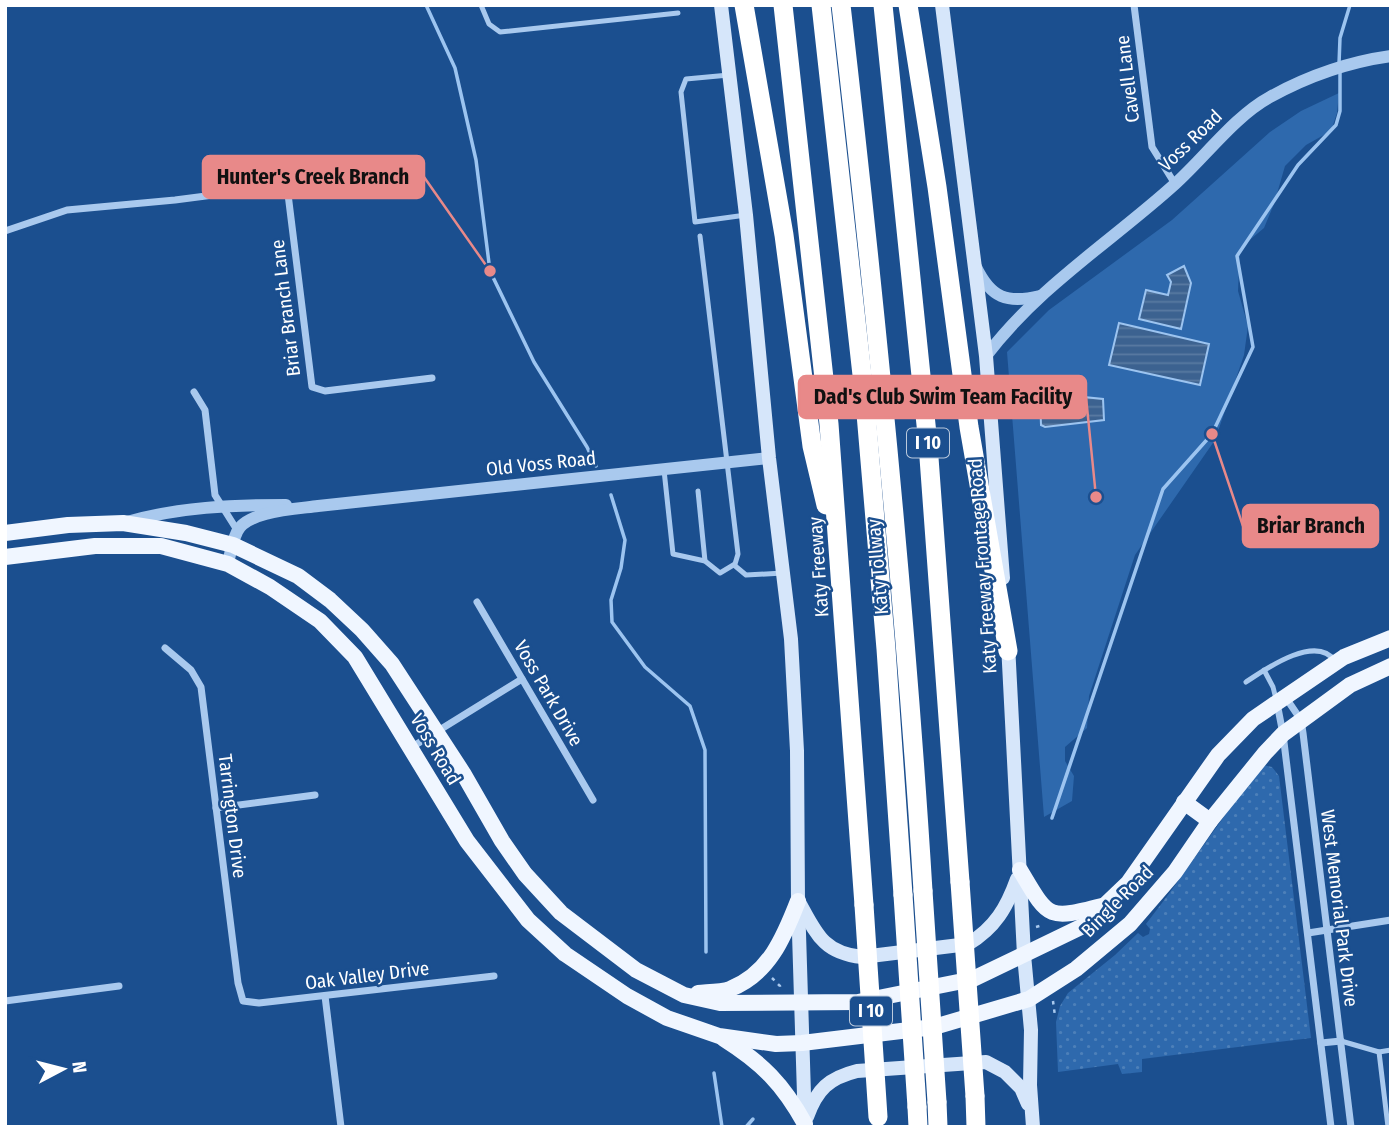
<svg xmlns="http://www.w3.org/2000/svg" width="1396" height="1132" font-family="'Fira Sans Condensed',sans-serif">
	<defs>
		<pattern id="green-dots" width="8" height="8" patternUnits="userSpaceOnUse" patternTransform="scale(1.75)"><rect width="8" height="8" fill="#2e69ad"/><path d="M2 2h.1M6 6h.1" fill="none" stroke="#4d80b9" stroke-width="1.8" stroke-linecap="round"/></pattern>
		<pattern id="water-rules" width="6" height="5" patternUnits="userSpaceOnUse" patternTransform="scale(1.75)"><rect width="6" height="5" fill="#3c6290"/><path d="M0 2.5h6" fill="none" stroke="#597aa1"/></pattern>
	</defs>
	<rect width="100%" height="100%" fill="#1b4f8f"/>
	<!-- green -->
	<path fill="url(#green-dots)" d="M 1263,765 L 1272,767 L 1279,776 L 1311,1038 L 1142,1059 L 1142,1072 L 1122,1074 L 1118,1064 L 1058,1072 L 1056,1022 L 1060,1006 L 1068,993 L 1115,955 L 1138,933 L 1143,937 L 1149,934 L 1150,929 L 1146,924 C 1187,872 1221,817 1263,765 Z"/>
	<!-- pitch -->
	<path fill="#2e69ad" d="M 1339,93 L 1337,113 L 1331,131 L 1306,145 L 1285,166 L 1274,204 L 1264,228 L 1240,248 L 1238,291 L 1248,326 L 1244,355 L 1215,440 L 1135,555 L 1089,696 L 1087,728 L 1065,747 L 1065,761 L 1074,776 L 1072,801 L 1044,817 L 1007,352 L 1049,310 L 1172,220 L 1270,132 L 1301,111 Z"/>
	<!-- water -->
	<g fill="url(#water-rules)" stroke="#9cc4f0" stroke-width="2">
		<path d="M 1184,266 L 1191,283 L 1181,329 L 1139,319 L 1146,290 L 1168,295 L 1171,282 L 1167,275 Z"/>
		<path d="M 1119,323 L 1209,344 L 1200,385 L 1109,365 Z"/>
		<path d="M 1044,393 L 1103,399 L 1104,420 L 1045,427 L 1041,425 L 1040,397 Z"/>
	</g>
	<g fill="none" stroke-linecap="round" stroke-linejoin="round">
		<!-- stream -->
		<g stroke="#9cc4f0" stroke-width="3.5">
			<path d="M 426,5 L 455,68 L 476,160 L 490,271 L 534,362 L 587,447 L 596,466"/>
			<path d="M 1339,64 L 1340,38 L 1350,5"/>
			<path d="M 611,495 L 625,540 L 621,568 L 611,600 L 612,622 L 645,667 L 690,706 L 705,750 L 706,952"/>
			<path d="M 1052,818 L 1163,489 L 1212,434 L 1253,347 L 1237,256 L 1298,165 L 1336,125 L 1340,111 L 1340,72"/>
			<path d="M 714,1073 L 722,1127"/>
			<path d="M 746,1127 L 753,1119"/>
		</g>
		<!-- path -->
		<g stroke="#a9c9ee" stroke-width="2.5" stroke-dasharray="3.5 5" stroke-linecap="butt">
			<path d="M 1036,927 L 1043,925"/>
			<path d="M 772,978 L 780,986 L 780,989"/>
			<path d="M 1053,1001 L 1055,1016"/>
		</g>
		<!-- service -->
		<g stroke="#a9c9ee" stroke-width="5">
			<path d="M 481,5 L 489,24 L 500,32 L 678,13"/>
			<path d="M 729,75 L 686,79 L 681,92 L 695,222 L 746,215"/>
			<path d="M 664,470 L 673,554 L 705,561 L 720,573 L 735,564 L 738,554 L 700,236"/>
			<path d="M 698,491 L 705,561"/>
			<path d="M 734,565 L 746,575 L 783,573"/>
			<path d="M 1264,670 L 1273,687 L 1276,699"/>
			<path d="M 1246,682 C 1267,668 1316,634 1335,661"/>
			<path d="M 1341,1041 L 1379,1052 L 1391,1050"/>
			<path d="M 1379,1052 L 1388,1127"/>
		</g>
		<!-- minor -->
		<g stroke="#a9c9ee" stroke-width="7">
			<path d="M 1134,5 L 1152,147 L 1175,184"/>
			<path d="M 287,186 L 312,387 L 325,391 L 432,378"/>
			<path d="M 5,231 L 67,210 L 175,200 L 360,176"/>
			<path d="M 194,392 L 205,410 L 215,495 L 237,530"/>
			<path d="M 477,602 L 593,800"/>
			<path d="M 165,648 L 191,670 L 201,687 L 238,983 L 243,1001 L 259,1003 L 494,976"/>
			<path d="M 1286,698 L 1301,720 L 1303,733 L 1351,1127"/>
			<path d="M 1277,703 L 1283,734 L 1331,1127"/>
			<path d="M 412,747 L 522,679"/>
			<path d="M 216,808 L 315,795"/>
			<path d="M 1308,933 L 1391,920"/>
			<path d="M 325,996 L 341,1127"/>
			<path d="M 5,1001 L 119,986"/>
			<path d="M 1321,1043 L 1341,1041"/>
		</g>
		<!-- tertiary -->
		<g stroke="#a9c9ee" stroke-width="12">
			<path d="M 976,267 C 991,298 1007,304 1040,296"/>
			<path d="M 986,356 C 1038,287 1112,241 1175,184 C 1205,157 1235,116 1270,97 C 1308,76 1348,62 1391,56"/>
			<path d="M 127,522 C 179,507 232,505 286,505"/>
			<path d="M 228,564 C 230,554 232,542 237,532 C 246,511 297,509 318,506 L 769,458"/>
		</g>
		<!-- secondary -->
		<g stroke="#d6e6fa" stroke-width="14">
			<path d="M 721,5 L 746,215 L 769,458 L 791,639 L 797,751 L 798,901 L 805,1127"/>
			<path d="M 942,5 L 986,356 L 1003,578"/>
			<path d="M 1008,644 L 1024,955 L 1031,1030 L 1030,1085 L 1033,1127"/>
			<path d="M 799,902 C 816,933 823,953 862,957 L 968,944 C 995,928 1007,907 1017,879"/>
			<path d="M 807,1117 C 817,1089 829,1078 857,1071 L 986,1062 L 1005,1072 L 1021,1088 L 1028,1104"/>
		</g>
		<!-- primary -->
		<g stroke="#f0f6ff" stroke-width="16">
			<path d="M 5,533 L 68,525 L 123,523 L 186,533 L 233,545 L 298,576 L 330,600 L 362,630 L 392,664 L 463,773 L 502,841 L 525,874 L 561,913 L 636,970 L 684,995 L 720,1003 L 858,1002 L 973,979 L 1083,926 L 1128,883 L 1218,755 L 1253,719 L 1344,657 L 1391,638"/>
			<path d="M 5,557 L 95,546 L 161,546 L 228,564 L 270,587 L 320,621 L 355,657 L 467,841 L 528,920 L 565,954 L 627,996 L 667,1018 L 719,1036 L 776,1044 L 802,1043 L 934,1027 L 1029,999 L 1076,969 L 1130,924 L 1175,872 L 1210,821 L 1265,753 L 1283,734 L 1350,685 L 1391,666"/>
			<path d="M 1184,802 L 1210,821"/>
			<path d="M 1020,870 C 1049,919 1047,920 1102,906"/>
			<path d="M 698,993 C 708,992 721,992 730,989 C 769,974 784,937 798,901"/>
			<path d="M 724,1039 C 762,1063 783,1084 805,1124"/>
		</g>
		<!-- motorway -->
		<g stroke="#fff" stroke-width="19">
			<path d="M 744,5 L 784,235 L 812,446 L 826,505"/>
			<path d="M 783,5 L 829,424 L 864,905"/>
			<path d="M 821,5 L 865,402 L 886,649 L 903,895"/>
			<path d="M 841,5 C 875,300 905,595 923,891"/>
			<path d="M 883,5 L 928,444 L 960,882"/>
			<path d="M 908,5 L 937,187 L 969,427 L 1008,651"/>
			<path d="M 975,1096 L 976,1127"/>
			<path d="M 937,1102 L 938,1127"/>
			<path d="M 917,1107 L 918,1127"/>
		</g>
		<!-- motorway-bridge -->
		<g stroke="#fff" stroke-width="19">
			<path d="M 960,882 L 975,1096"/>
			<path d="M 923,891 L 937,1102"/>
			<path d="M 903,895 L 917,1107"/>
			<path d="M 864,905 L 878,1117"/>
		</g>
	</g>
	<g text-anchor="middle" stroke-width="5" stroke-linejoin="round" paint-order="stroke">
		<!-- shield labels -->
		<g fill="#1b4f8f" stroke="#bbcadd" stroke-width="2">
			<rect x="907" y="428.5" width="42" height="29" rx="5"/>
			<rect x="850" y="996.5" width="42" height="29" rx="5"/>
		</g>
		<g font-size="18" font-weight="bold" fill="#fff">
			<text x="928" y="449">I 10</text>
			<text x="871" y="1017">I 10</text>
		</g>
		<!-- street labels -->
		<g font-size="19" fill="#fff" stroke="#1b4f8f">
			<text transform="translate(1127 79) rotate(-97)" y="7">Cavell Lane</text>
			<text transform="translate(1190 140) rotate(-44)" y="7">Voss Road</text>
			<text transform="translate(285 308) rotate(-97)" y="7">Briar Branch Lane</text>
			<text transform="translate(541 463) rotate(-6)" y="7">Old Voss Road</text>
			<text transform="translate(982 566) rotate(-94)" y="7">Katy Freeway Frontage Road</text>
			<text transform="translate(818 567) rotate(-94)" y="7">Katy Freeway</text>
			<text transform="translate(877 567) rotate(-95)" y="7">Katy Tollway</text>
			<text transform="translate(549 693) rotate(60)" y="7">Voss Park Drive</text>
			<text transform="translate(436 749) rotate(59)" y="7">Voss Road</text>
			<text transform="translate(233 816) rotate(83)" y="7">Tarrington Drive</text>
			<text transform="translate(1117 901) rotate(-45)" y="7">Bingle Road</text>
			<text transform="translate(1340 908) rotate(83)" y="7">West Memorial Park Drive</text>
			<text transform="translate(367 975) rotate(-7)" y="7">Oak Valley Drive</text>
		</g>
	</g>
	<!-- callouts -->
	<path fill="none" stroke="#e88989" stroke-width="2.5" d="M490 271L424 177M1096 497L1086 397M1212 434L1243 526"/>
	<g fill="#e88989" stroke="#1b4f8f" stroke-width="2.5">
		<circle cx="490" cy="271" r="7"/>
		<circle cx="1096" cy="497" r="7"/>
		<circle cx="1212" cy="434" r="7"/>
	</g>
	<g fill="#e88989" stroke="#e88989" stroke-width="2.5">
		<rect x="203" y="156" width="221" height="42" rx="7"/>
		<rect x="799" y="376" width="287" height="42" rx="7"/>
		<rect x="1243" y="505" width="135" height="42" rx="7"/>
	</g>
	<g font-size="21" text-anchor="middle" font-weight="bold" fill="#111">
		<text x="313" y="184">Hunter's Creek Branch</text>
		<text x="943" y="404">Dad's Club Swim Team Facility</text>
		<text x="1311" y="533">Briar Branch</text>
	</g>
	<!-- border -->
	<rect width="1396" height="1132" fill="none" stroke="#ffffff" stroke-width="14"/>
	<!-- north arrow -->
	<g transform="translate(63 1069) rotate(83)" stroke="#1b4f8f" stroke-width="5" paint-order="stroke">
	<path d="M0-5L12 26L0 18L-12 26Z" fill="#ffffff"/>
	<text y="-10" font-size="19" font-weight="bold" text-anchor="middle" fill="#ffffff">N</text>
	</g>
</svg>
